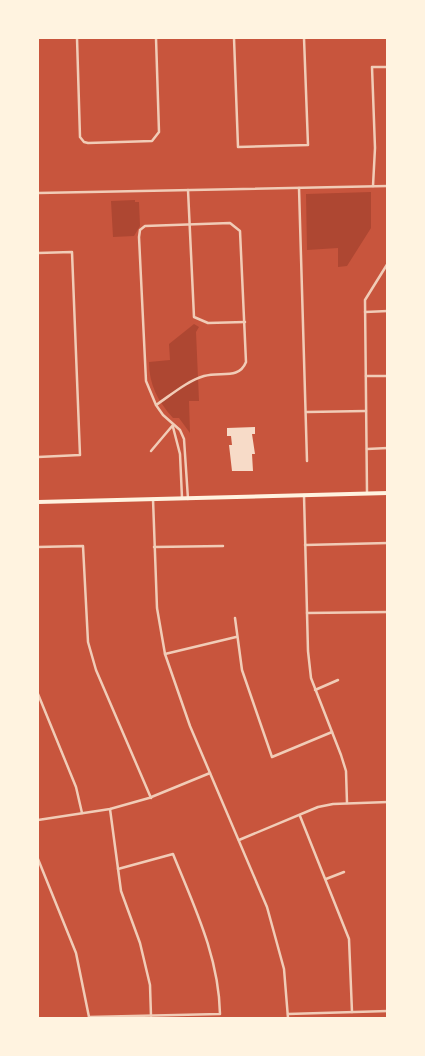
<svg xmlns="http://www.w3.org/2000/svg" width="425" height="1056" font-family="'Libre Baskerville',serif">
	<rect width="100%" height="100%" fill="#c8553d"/>
	<!-- green -->
	<g fill="#ae4732">
		<path d="M 371,192 L 371,228 L 347,266 L 338,267 L 338,248 L 307,250 L 306,194 Z"/>
		<path d="M 135,200 L 135,202 L 139,202 L 140,226 L 134,236 L 113,237 L 111,201 Z"/>
		<path d="M 194,324 L 199,327 L 196,332 L 199,401 L 189,401 L 190,433 L 179,418 L 173,418 C 158,401 149,385 149,362 L 170,360 L 169,344 Z"/>
	</g>
	<!-- building -->
	<path fill="#f7dbc8" d="M 255,427 L 255,434 L 252,434 L 255,454 L 252,454 L 253,471 L 232,471 L 229,445 L 232,445 L 231,436 L 227,436 L 227,428 Z"/>
	<g fill="none" stroke-linecap="round" stroke-linejoin="round">
		<!-- minor -->
		<g stroke="#f1ccb7" stroke-width="2.5">
			<path d="M 77,38 L 80,137 L 84,142 L 88,143 L 152,141 L 159,132 L 156,38"/>
			<path d="M 234,38 L 238,147 L 308,145 L 304,38"/>
			<path d="M 373,186 L 375,148 L 372,67 L 388,67"/>
			<path d="M 299,188 L 307,461"/>
			<path d="M 188,190 L 194,317 L 208,323 L 245,322"/>
			<path d="M 38,193 L 388,186"/>
			<path d="M 38,253 L 72,252 L 80,455 L 38,457"/>
			<path d="M 365,312 L 388,311"/>
			<path d="M 366,376 L 388,376"/>
			<path d="M 156,405 C 171,395 187,381 204,376 C 220,371 239,380 246,362 L 240,231 L 230,223 L 145,226 L 140,230 L 139,237 L 146,381 L 156,405 L 163,415 L 180,430 L 184,439 L 188,499"/>
			<path d="M 307,412 L 366,411"/>
			<path d="M 173,427 L 180,454 L 182,498"/>
			<path d="M 367,449 L 388,448"/>
			<path d="M 151,451 L 173,425"/>
			<path d="M 367,493 L 365,300 L 388,263"/>
			<path d="M 304,495 L 308,651 L 311,678 L 341,755 L 346,771 L 347,803"/>
			<path d="M 153,499 L 157,608 L 165,654 L 190,726 L 267,907 L 284,969 L 288,1018"/>
			<path d="M 305,545 L 388,543"/>
			<path d="M 38,547 L 83,546 L 88,642 L 96,670 L 151,798"/>
			<path d="M 154,547 L 223,546"/>
			<path d="M 307,613 L 388,612"/>
			<path d="M 235,618 L 242,670 L 272,757 L 332,732"/>
			<path d="M 165,654 L 236,637"/>
			<path d="M 315,690 L 338,680"/>
			<path d="M 38,694 L 76,787 L 82,813"/>
			<path d="M 110,809 L 121,891 L 140,943 L 150,985 L 151,1016"/>
			<path d="M 300,816 L 349,939 L 352,1012"/>
			<path d="M 38,820 L 110,809 L 149,798 L 210,773"/>
			<path d="M 239,840 L 318,807 L 333,804 L 388,802"/>
			<path d="M 38,859 L 76,953 L 89,1017 L 220,1014 C 219,957 194,906 173,854 L 118,869"/>
			<path d="M 326,879 L 344,872"/>
			<path d="M 288,1014 L 388,1011"/>
		</g>
		<!-- secondary -->
		<path stroke="#fff3e0" stroke-width="4" d="M 38,502 L 388,493"/>
	</g>
	<!-- border -->
	<rect width="425" height="1056" fill="none" stroke="#fff3e0" stroke-width="78"/>
</svg>
